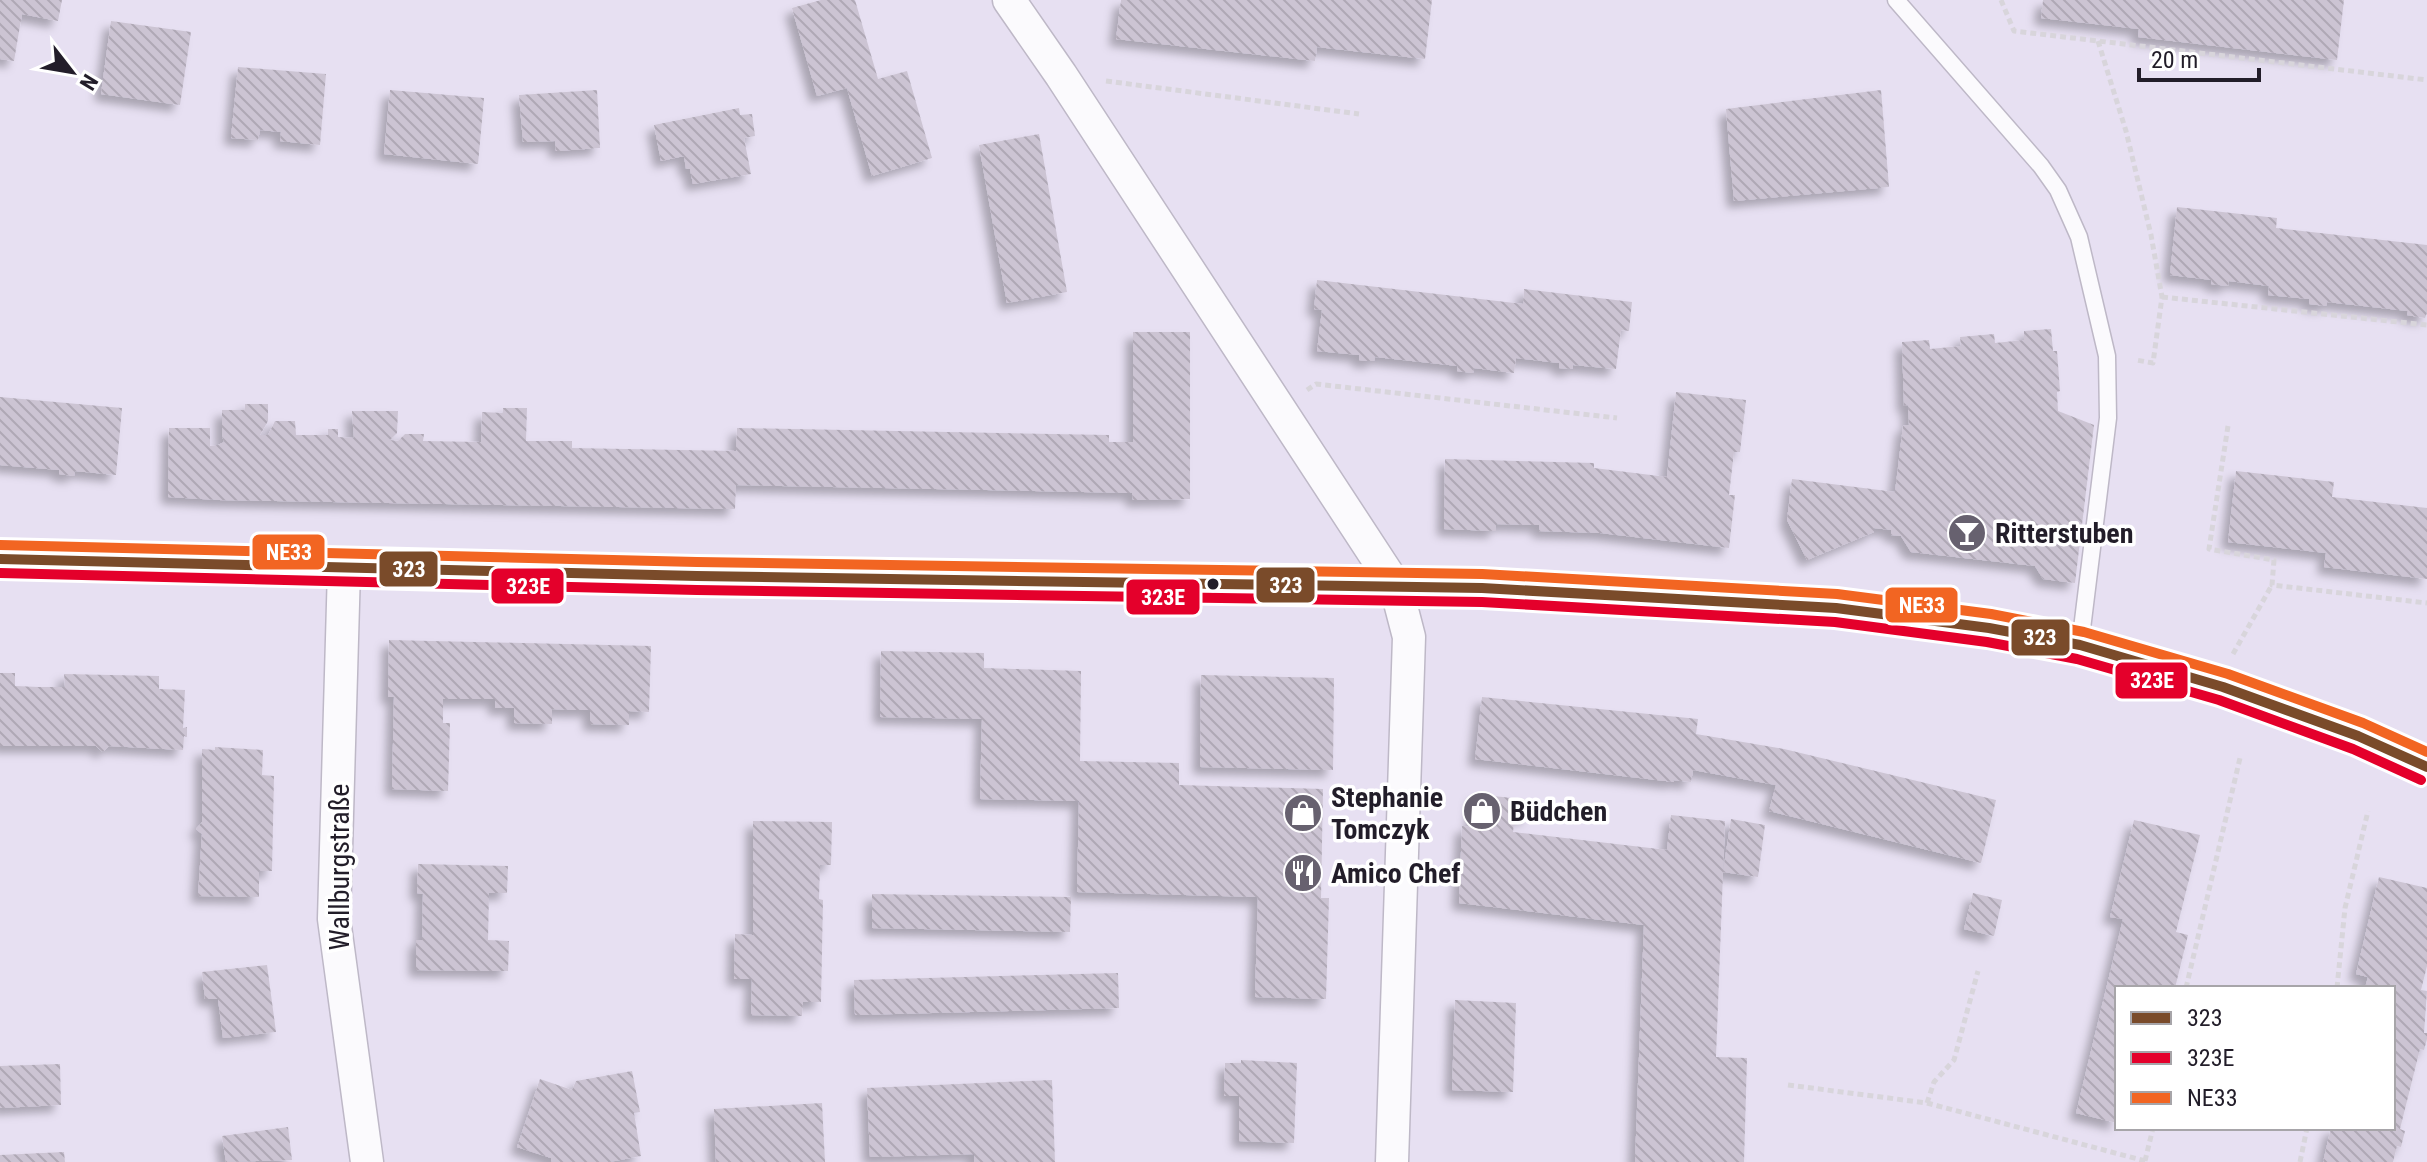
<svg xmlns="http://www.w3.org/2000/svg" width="2427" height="1162" font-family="'Roboto Condensed',sans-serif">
	<defs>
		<pattern id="building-back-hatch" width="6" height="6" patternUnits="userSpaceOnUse" patternTransform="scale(2)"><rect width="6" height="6" fill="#ccc4d3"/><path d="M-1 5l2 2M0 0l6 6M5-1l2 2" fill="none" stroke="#afa8b5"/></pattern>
		<filter id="shadow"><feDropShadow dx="-7" dy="7" stdDeviation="4" flood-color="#0004"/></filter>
	</defs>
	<rect width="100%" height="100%" fill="#e7e0f2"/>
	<!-- building -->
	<g fill="url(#building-back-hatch)" filter="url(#shadow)">
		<path d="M 0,0 L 62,0 L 58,21 L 22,14 L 14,61 L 0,59 Z"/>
		<path d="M 821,0 L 855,0 L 878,79 L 907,71 L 932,158 L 872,176 L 847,88 L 817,96 L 792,8 Z"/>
		<path d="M 1121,0 L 1432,0 L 1425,59 L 1317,47 L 1315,61 L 1116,39 Z"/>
		<path d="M 2043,0 L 2344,0 L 2337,60 L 2138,37 L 2139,29 L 2041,18 Z"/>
		<path d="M 111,21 L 191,32 L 180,105 L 101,94 Z"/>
		<path d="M 238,67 L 326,74 L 320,145 L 280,141 L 281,132 L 260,130 L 258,140 L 231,138 Z"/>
		<path d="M 390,90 L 484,98 L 478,164 L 384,154 Z"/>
		<path d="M 597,90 L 600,148 L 556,151 L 555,141 L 523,142 L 519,95 Z"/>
		<path d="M 1881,90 L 1889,187 L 1734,201 L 1726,109 Z"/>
		<path d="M 739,108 L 740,115 L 752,114 L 755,136 L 744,138 L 751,174 L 693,184 L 690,169 L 686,169 L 684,156 L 661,161 L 654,125 Z"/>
		<path d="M 1039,134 L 1067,292 L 1007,303 L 979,145 Z"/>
		<path d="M 2177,207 L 2277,218 L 2276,228 L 2427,245 L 2427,313 L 2425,318 L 2407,315 L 2408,311 L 2327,302 L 2326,306 L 2309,304 L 2309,299 L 2268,295 L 2269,286 L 2229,281 L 2228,286 L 2211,284 L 2212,280 L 2170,275 Z"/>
		<path d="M 1317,280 L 1523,304 L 1524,289 L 1632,302 L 1629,331 L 1621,330 L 1616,369 L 1573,365 L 1573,369 L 1559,368 L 1559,363 L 1516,358 L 1514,373 L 1474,368 L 1473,373 L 1457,371 L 1458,366 L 1375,357 L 1374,361 L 1367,361 L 1359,360 L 1359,355 L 1317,351 L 1322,310 L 1314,309 Z"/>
		<path d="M 2051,329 L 2053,351 L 2057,351 L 2060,391 L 2057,392 L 2058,411 L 2094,425 L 2075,583 L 2043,579 L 2035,566 L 1911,552 L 1901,536 L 1891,535 L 1891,530 L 1874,528 L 1874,532 L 1807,560 L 1787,520 L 1792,479 L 1895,492 L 1903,426 L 1909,425 L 1908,405 L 1904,406 L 1902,342 L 1929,340 L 1930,349 L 1961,346 L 1960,337 L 1994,334 L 1995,343 L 2024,340 L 2024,331 Z"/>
		<path d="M 1133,332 L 1190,332 L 1190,499 L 1133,500 L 1132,493 L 736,485 L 735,509 L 219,500 L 168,497 L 169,428 L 210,428 L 210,446 L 218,445 L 224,442 L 222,436 L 222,410 L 245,410 L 245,404 L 268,404 L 268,421 L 260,435 L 268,435 L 275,421 L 295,421 L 296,435 L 328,435 L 328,429 L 338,429 L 338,437 L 354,438 L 352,411 L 398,411 L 397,433 L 390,440 L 398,441 L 405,434 L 424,434 L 423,441 L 481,442 L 482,412 L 503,413 L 503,408 L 527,408 L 526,441 L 572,441 L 572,448 L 736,451 L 737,428 L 1109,435 L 1109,442 L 1133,442 Z"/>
		<path d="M 1676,392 L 1746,400 L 1740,452 L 1734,452 L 1729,495 L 1735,495 L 1729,548 L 1600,533 L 1539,531 L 1539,525 L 1496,524 L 1496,531 L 1444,529 L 1445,459 L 1594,463 L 1594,468 L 1667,477 Z"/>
		<path d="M 0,397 L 122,408 L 116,475 L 75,471 L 74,476 L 59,474 L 59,470 L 0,465 Z"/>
		<path d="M 2236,471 L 2334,482 L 2332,497 L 2427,508 L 2427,579 L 2324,567 L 2326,553 L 2228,542 Z"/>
		<path d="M 389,640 L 651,646 L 649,712 L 629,711 L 629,725 L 590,724 L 590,710 L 572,710 L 552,709 L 552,724 L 514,723 L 514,708 L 495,708 L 495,699 L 443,699 L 443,723 L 450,723 L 448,791 L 392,789 L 394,697 L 388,697 Z"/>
		<path d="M 881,651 L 984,653 L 984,668 L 1081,671 L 1080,761 L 1179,763 L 1179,785 L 1323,789 L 1321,898 L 1329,898 L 1326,999 L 1255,997 L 1258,897 L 1077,892 L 1079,801 L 980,799 L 982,719 L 880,717 Z"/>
		<path d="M 0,673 L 15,673 L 15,686 L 39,687 L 65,687 L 64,674 L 159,676 L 159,689 L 185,690 L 183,728 L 187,727 L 187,737 L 184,736 L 183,750 L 109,746 L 103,752 L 96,746 L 0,746 Z"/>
		<path d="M 1201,675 L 1334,678 L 1333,770 L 1200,767 Z"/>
		<path d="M 1482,697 L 1698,719 L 1696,734 L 1784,749 L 1996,800 L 1981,863 L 1769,811 L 1776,785 L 1693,770 L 1691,782 L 1673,780 L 1674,782 L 1475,759 Z"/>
		<path d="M 215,747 L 263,750 L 262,775 L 274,776 L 272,871 L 259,871 L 259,897 L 198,896 L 202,834 L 196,829 L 202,822 L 202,749 L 215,750 Z"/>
		<path d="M 1475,794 L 1530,800 L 1528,818 L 1515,816 L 1513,832 L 1667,850 L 1671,815 L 1725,821 L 1716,1057 L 1747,1058 L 1744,1162 L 1635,1162 L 1644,925 L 1459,903 L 1462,826 L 1471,827 Z"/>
		<path d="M 1731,819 L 1765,825 L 1758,877 L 1723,872 Z"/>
		<path d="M 2134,820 L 2200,835 L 2176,932 L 2188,935 L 2175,988 L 2117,988 L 2117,1123 L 2076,1113 L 2123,919 L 2110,917 Z"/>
		<path d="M 753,821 L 832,822 L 831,865 L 820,865 L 819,899 L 823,900 L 821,1002 L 803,1002 L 802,1016 L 751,1015 L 752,979 L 734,979 L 735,934 L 753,935 Z"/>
		<path d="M 418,864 L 508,866 L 507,893 L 489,893 L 488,940 L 509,941 L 508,971 L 416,970 L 416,940 L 422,940 L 423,894 L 417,893 Z"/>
		<path d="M 2379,877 L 2427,888 L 2427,966 L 2421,990 L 2427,991 L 2424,1033 L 2427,1033 L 2427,1039 L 2424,1050 L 2420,1049 L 2400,1129 L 2405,1131 L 2401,1147 L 2397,1146 L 2393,1162 L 2323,1162 L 2331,1128 L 2393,1128 L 2393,988 L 2365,988 L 2368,977 L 2356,974 Z"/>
		<path d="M 1973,893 L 2002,900 L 1994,936 L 1964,929 Z"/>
		<path d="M 872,894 L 1071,897 L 1070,932 L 872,928 Z"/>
		<path d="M 267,965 L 276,1032 L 223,1038 L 218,999 L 205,999 L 202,972 Z"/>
		<path d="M 1118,973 L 1119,1008 L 855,1015 L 854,980 Z"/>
		<path d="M 1455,1000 L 1516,1003 L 1513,1092 L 1452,1090 Z"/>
		<path d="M 1241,1060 L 1297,1063 L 1294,1143 L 1239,1141 L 1239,1096 L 1224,1096 L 1225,1063 L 1241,1063 Z"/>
		<path d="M 60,1064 L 61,1105 L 0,1108 L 0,1066 Z"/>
		<path d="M 632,1071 L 640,1112 L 634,1113 L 641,1156 L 609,1162 L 551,1162 L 551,1158 L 517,1147 L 540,1079 L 572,1090 L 576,1081 Z"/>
		<path d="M 1052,1080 L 1055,1162 L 974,1162 L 974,1154 L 870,1157 L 867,1088 Z"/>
		<path d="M 822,1103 L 825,1162 L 716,1162 L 714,1109 Z"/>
		<path d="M 288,1127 L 292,1160 L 226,1162 L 222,1136 Z"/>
		<path d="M 64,1152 L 65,1162 L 0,1162 L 0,1155 Z"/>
	</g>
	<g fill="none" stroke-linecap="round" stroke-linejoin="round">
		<defs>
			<path id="lane" d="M 1896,0 L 2041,166 L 2058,190 L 2079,237 L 2107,356 L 2108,418 L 2080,645"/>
			<g id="street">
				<path d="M 1009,0 L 1061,75 L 1396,587 L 1409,637 L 1392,1162"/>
				<path d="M 0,559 L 697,576 L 1482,588 L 1722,600 L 1836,608 L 1989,628 L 2080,645 L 2223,687 L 2358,736 L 2427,767"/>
				<path d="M 344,569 L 334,919 L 367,1162"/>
			</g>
		</defs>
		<!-- lane casing -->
		<use href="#lane" stroke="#beb8c7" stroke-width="19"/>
		<!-- street casing -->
		<use href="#street" stroke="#beb8c7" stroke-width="35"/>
		<!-- path -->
		<g stroke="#d8d5db" stroke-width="5" stroke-dasharray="6 4" stroke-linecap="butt">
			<path d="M 2001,0 L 2014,31 L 2427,80"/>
			<path d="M 2098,41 L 2126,131 L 2151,235 L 2162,297 L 2153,363 L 2136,360"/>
			<path d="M 1106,81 L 1359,114"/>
			<path d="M 2162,297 L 2427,325"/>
			<path d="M 1307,390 L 1316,384 L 1617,418"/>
			<path d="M 2228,426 L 2209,549 L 2274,560 L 2272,585 L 2427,603"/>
			<path d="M 2233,654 L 2272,585"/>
			<path d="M 2186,988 L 2240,758"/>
			<path d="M 2337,988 L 2345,908 L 2368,811"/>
			<path d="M 1788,1085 L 1927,1103 L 2149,1162"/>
			<path d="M 1927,1103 L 1934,1082 L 1954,1060 L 1978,971"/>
			<path d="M 2145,1161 L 2153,1128"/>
			<path d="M 2300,1162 L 2307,1128"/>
		</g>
		<!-- lane -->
		<use href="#lane" stroke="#fbfafd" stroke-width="16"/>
		<!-- street -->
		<use href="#street" stroke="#fbfafd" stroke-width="32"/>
		<defs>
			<path id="bus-1" d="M 0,559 L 697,576 L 1482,588 L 1836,608 L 1989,628 L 2080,645 L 2223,687 L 2358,736 L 2427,767"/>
			<path id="bus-2" d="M 0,573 L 697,590 L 1482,602 L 1835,622 L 1987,642 L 2077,659 L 2219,700 L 2353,749 L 2421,780"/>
			<path id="bus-3" d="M 0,545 L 697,562 L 1482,574 L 1837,594 L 1991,614 L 2084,632 L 2228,674 L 2363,723 L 2427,752"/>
		</defs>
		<!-- bus-1 casing -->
		<use href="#bus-1" stroke="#fff" stroke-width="16"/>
		<!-- bus-2 casing -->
		<use href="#bus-2" stroke="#fff" stroke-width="16"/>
		<!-- bus-3 casing -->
		<use href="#bus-3" stroke="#fff" stroke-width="16"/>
		<!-- bus-1 -->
		<use href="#bus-1" stroke="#7a4b2a" stroke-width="10"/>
		<!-- bus-2 -->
		<use href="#bus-2" stroke="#e4002b" stroke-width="10"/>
		<!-- bus-3 -->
		<use href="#bus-3" stroke="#f26522" stroke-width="10"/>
	</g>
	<!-- icons -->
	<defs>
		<symbol id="bar-disc" viewBox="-11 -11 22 22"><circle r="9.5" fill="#67616f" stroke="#fff"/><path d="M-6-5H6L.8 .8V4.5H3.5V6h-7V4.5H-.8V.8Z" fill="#fff"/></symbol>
		<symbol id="shop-disc" viewBox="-11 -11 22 22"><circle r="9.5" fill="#67616f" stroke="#fff"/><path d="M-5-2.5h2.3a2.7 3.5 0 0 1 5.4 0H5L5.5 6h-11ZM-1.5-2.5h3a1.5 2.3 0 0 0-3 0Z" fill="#fff"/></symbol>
		<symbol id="restaurant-disc" viewBox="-11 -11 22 22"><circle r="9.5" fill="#67616f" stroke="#fff"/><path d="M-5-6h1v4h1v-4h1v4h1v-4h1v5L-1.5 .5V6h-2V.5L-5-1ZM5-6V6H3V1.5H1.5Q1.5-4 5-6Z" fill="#fff"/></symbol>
	</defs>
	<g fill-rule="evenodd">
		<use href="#bar-disc" x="1945" y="511" width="44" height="44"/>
		<use href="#shop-disc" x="1460" y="789" width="44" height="44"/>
		<use href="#shop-disc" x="1281" y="791" width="44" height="44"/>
		<use href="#restaurant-disc" x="1281" y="851" width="44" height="44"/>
	</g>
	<!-- markers -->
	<circle fill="#221d29" stroke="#fff" stroke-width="3" cx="1213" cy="584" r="7"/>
	<g text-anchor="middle" stroke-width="7" stroke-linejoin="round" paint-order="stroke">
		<!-- poi labels -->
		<g font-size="28" font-weight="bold" fill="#221d29" stroke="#fff" text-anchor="start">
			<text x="1995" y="543">Ritterstuben</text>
			<text x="1331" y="807">Stephanie<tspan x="1331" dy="32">Tomczyk</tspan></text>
			<text x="1510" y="821">Büdchen</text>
			<text x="1331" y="883">Amico Chef</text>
		</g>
		<!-- street labels -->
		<g font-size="28" fill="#221d29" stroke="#fff">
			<text transform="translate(339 867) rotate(-90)" y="10">Wallburgstraße</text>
		</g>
	</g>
	<g stroke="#fff" stroke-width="3">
		<rect x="251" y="533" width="75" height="38" rx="8" fill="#f26522"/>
		<rect x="378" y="550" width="61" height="38" rx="8" fill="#7a4b2a"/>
		<rect x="1255" y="566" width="61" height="38" rx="8" fill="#7a4b2a"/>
		<rect x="490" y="567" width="75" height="38" rx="8" fill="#e4002b"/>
		<rect x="1125" y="578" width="76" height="38" rx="8" fill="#e4002b"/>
		<rect x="1884" y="586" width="75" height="38" rx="8" fill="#f26522"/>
		<rect x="2010" y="618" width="61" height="39" rx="8" fill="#7a4b2a"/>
		<rect x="2114" y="661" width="75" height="39" rx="8" fill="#e4002b"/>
	</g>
	<g font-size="22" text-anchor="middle" font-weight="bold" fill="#fff">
		<text x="289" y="560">NE33</text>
		<text x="409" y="577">323</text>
		<text x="1286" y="593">323</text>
		<text x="528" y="594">323E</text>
		<text x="1163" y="605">323E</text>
		<text x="1922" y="613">NE33</text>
		<text x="2040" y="645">323</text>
		<text x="2152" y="688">323E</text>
	</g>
	<!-- legend -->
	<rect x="2115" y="986" width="280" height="144" fill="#ffffff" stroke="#a7a5a9" stroke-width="2"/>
	<rect x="2131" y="1012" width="40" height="12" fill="#7a4b2a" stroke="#a7a5a9" stroke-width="2"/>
	<text x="2187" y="1026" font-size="24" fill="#221d29">323</text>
	<rect x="2131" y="1052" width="40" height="12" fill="#e4002b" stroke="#a7a5a9" stroke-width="2"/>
	<text x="2187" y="1066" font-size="24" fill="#221d29">323E</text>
	<rect x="2131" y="1092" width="40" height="12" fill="#f26522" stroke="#a7a5a9" stroke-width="2"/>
	<text x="2187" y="1106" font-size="24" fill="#221d29">NE33</text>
	<!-- north arrow -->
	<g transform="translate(72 72) rotate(121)" stroke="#ffffff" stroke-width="6" paint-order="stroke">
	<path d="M0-6L14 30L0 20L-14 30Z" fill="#221d29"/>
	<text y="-12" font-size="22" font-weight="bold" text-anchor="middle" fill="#221d29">N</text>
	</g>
	<!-- scale -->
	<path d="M2139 68v12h120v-12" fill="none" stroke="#221d29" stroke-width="4"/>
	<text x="2151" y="68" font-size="24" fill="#221d29" stroke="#ffffff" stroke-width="6" paint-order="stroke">20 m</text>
</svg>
